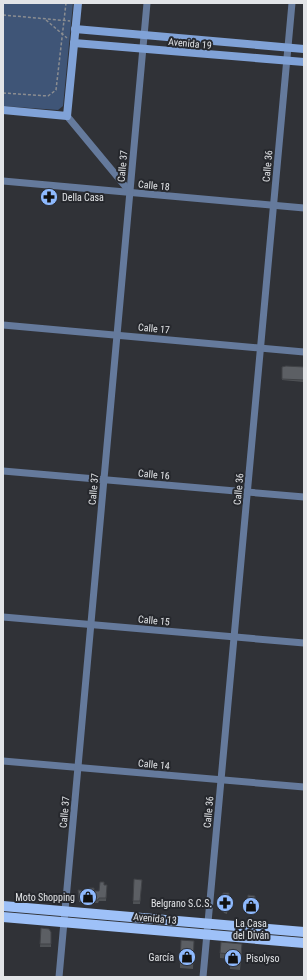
<svg xmlns="http://www.w3.org/2000/svg" width="307" height="980" font-family="'Roboto Condensed',sans-serif">
	<rect width="100%" height="100%" fill="#303237"/>
	<!-- green -->
	<path fill="#3f5577" d="M 3,3 L 73,3 L 63,106 L 58,110 L 3,106 Z"/>
	<g fill="none" stroke-linecap="round" stroke-linejoin="round">
		<!-- path -->
		<g stroke="#8b8d91" stroke-width="1.5" stroke-dasharray="3 2" stroke-linecap="butt">
			<path d="M 3,15 L 70,21"/>
			<path d="M 46,20 L 67,38"/>
			<path d="M 3,93 L 48,96 L 56,90 L 66,3"/>
		</g>
		<!-- minor -->
		<g stroke="#657a9c" stroke-width="7">
			<path d="M 67,116 L 130,192"/>
			<path d="M 3,181 L 304,208"/>
			<path d="M 3,325 L 304,352"/>
			<path d="M 3,471 L 304,497"/>
			<path d="M 3,617 L 304,643"/>
			<path d="M 3,761 L 304,787"/>
			<path d="M 59,977 L 147,3"/>
			<path d="M 203,977 L 292,3"/>
		</g>
		<!-- secondary -->
		<g stroke="#80a2d7" stroke-width="8">
			<path d="M 75,29 L 304,49"/>
			<path d="M 74,43 L 304,62"/>
			<path d="M 3,110 L 67,116 L 78,3"/>
		</g>
		<!-- primary -->
		<g stroke="#9ec1f8" stroke-width="10">
			<path d="M 3,906 L 304,932"/>
			<path d="M 3,917 L 304,943"/>
		</g>
	</g>
	<!-- wall -->
	<g fill="#4f5256">
		<path d="M 282,367 L 304,367 L 304,382 L 282,380 Z"/>
		<path d="M 134,879 L 142,880 L 140,904 L 133,904 Z"/>
		<path d="M 104,885 L 107,885 L 106,901 L 99,901 L 98,903 L 79,902 L 78,890 L 99,891 Z"/>
		<path d="M 223,893 L 229,893 L 227,914 L 224,913 L 222,909 Z"/>
		<path d="M 255,896 L 254,914 L 247,914 L 247,910 Z"/>
		<path d="M 41,928 L 51,932 L 51,947 L 40,947 Z"/>
		<path d="M 194,946 L 193,969 L 180,968 L 180,963 Z"/>
		<path d="M 242,949 L 240,970 L 230,969 L 230,959 L 220,958 L 220,953 Z"/>
	</g>
	<!-- building -->
	<g fill="#5c5f64" stroke="#404246">
		<path d="M 286,366 L 304,367 L 304,380 L 282,379 L 282,367 Z"/>
		<path d="M 134,879 L 142,880 L 140,901 L 133,901 Z"/>
		<path d="M 100,882 L 104,882 L 104,885 L 107,885 L 106,898 L 99,898 L 98,900 L 79,898 L 78,890 L 88,891 L 89,888 L 94,888 L 94,891 L 99,891 Z"/>
		<path d="M 223,893 L 229,893 L 227,910 L 224,910 L 222,906 Z"/>
		<path d="M 248,895 L 255,896 L 254,911 L 247,910 Z"/>
		<path d="M 41,928 L 49,929 L 51,932 L 51,944 L 40,944 Z"/>
		<path d="M 181,940 L 194,941 L 193,964 L 180,963 Z"/>
		<path d="M 221,942 L 242,944 L 240,965 L 230,965 L 230,954 L 220,953 Z"/>
	</g>
	<!-- icons -->
	<defs>
		<symbol id="pharmacy-disc" viewBox="-11 -11 22 22"><circle r="9.5" fill="#8eb9fd" stroke="#26282d"/><path d="M-2-6h4v4h4v4h-4v4h-4v-4h-4v-4h4Z" fill="#111"/></symbol>
		<symbol id="shop-disc" viewBox="-11 -11 22 22"><circle r="9.5" fill="#8eb9fd" stroke="#26282d"/><path d="M-5-2.5h2.3a2.7 3.5 0 0 1 5.4 0H5L5.5 6h-11ZM-1.5-2.5h3a1.5 2.3 0 0 0-3 0Z" fill="#111"/></symbol>
	</defs>
	<g fill-rule="evenodd">
		<use href="#pharmacy-disc" x="39" y="187" width="20" height="20"/>
		<use href="#shop-disc" x="78" y="887" width="20" height="20"/>
		<use href="#pharmacy-disc" x="215" y="893" width="20" height="20"/>
		<use href="#shop-disc" x="241" y="896" width="20" height="20"/>
		<use href="#shop-disc" x="177" y="947" width="20" height="20"/>
		<use href="#shop-disc" x="223" y="948" width="20" height="20"/>
	</g>
	<g text-anchor="middle" stroke-width="4" stroke-linejoin="round" paint-order="stroke">
		<!-- street labels -->
		<g font-size="10" fill="#e2e4e7" stroke="#26282d">
			<text transform="translate(190 43) rotate(5)" y="4">Avenida 19</text>
			<text transform="translate(122 166) rotate(-85)" y="4">Calle 37</text>
			<text transform="translate(267 166) rotate(-85)" y="4">Calle 36</text>
			<text transform="translate(154 185) rotate(5)" y="4">Calle 18</text>
			<text transform="translate(154 328) rotate(5)" y="4">Calle 17</text>
			<text transform="translate(154 474) rotate(5)" y="4">Calle 16</text>
			<text transform="translate(93 489) rotate(-85)" y="4">Calle 37</text>
			<text transform="translate(238 489) rotate(-85)" y="4">Calle 36</text>
			<text transform="translate(154 620) rotate(5)" y="4">Calle 15</text>
			<text transform="translate(154 764) rotate(5)" y="4">Calle 14</text>
			<text transform="translate(64 812) rotate(-85)" y="4">Calle 37</text>
			<text transform="translate(208 812) rotate(-85)" y="4">Calle 36</text>
			<text transform="translate(155 918) rotate(5)" y="4">Avenida 13</text>
		</g>
		<!-- poi labels -->
		<g font-size="10" fill="#e2e4e7" stroke="#26282d" text-anchor="end">
			<text x="62" y="201" text-anchor="start">Della Casa</text>
			<text x="75" y="901">Moto Shopping</text>
			<text x="212" y="907">Belgrano S.C.S.</text>
			<text x="251" y="927" text-anchor="middle">La Casa<tspan x="251" dy="12">del Diván</tspan></text>
			<text x="174" y="961">García</text>
			<text x="246" y="962" text-anchor="start">Pisolyso</text>
		</g>
	</g>
	<!-- border -->
	<rect width="307" height="980" fill="none" stroke="#e2e4e7" stroke-width="8"/>
</svg>
